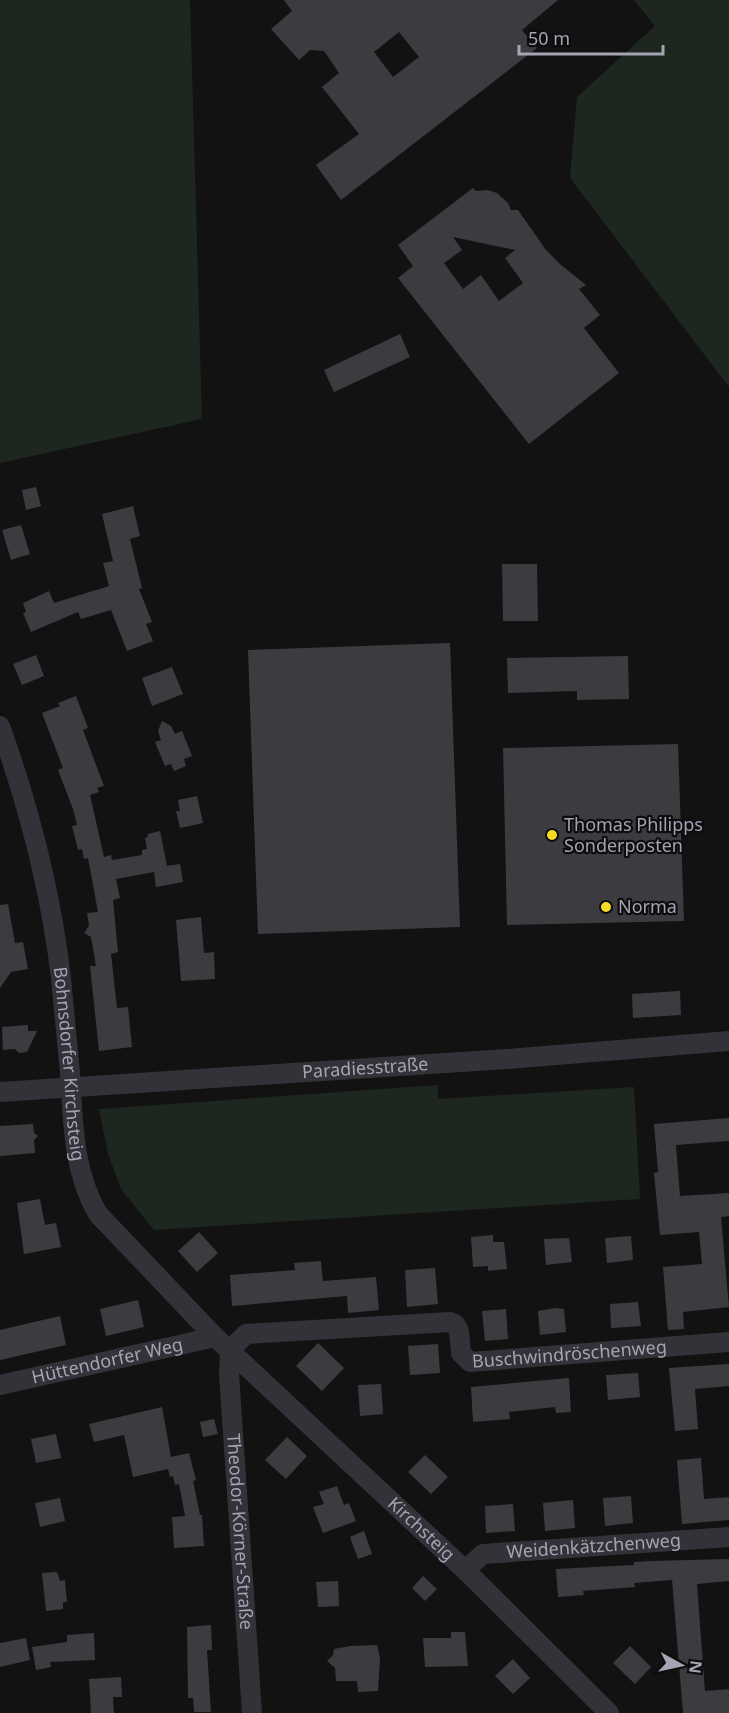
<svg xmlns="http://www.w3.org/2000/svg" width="729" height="1713" font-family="'Noto Sans',sans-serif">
	<rect width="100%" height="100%" fill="#121213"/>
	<!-- green -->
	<g fill="#1e2620">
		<path d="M 0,0 L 190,0 L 202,419 L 0,463 Z"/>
		<path d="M 634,0 L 729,0 L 729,387 L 570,178 L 577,97 L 655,26 Z"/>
		<path d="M 438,1085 L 438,1099 L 634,1087 L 640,1199 L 154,1230 L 121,1189 L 108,1154 L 99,1109 Z"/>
	</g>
	<!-- building -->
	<g fill="#3c3b40" fill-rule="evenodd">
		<path d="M 284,0 L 558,0 L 522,30 L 537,48 L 341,200 L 316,165 L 359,134 L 322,87 L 339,73 L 324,51 L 310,50 L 299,60 L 271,29 L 292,11 ZM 399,32 L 419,57 L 393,77 L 374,52 Z"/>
		<path d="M 473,188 L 476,191 L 487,190 L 497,193 L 508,203 L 511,210 L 518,210 L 546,250 L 561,265 L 586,285 L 579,289 L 600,315 L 584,328 L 619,373 L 529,444 L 398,278 L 413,266 L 398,245 ZM 453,237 L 515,250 L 505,258 L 523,283 L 499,301 L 481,275 L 463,289 L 444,263 L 462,250 Z"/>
		<path d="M 400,334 L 410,357 L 334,392 L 324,370 Z"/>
		<path d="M 36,487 L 41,506 L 26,510 L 22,490 Z"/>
		<path d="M 133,506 L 140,536 L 130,539 L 142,588 L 139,589 L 152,622 L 146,624 L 153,641 L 127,651 L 111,610 L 81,619 L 78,612 L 31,632 L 23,613 L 26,612 L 23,603 L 49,591 L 54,603 L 109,586 L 103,563 L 113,561 L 102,514 Z"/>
		<path d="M 21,525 L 30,554 L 11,560 L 2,530 Z"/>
		<path d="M 502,564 L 537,564 L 538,621 L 503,621 Z"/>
		<path d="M 450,643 L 460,927 L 258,934 L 248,650 Z"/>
		<path d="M 36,655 L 44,676 L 22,685 L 13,664 Z"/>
		<path d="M 628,656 L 629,699 L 577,700 L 577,691 L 508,693 L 507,658 Z"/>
		<path d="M 172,667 L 183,694 L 152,706 L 142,678 Z"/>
		<path d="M 76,696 L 88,728 L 83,730 L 104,786 L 97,788 L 99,792 L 90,795 L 104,857 L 111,855 L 112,860 L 142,855 L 142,850 L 147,849 L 145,838 L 148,837 L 148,834 L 160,831 L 167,866 L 180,864 L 183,882 L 156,887 L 154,872 L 116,879 L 120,898 L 113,900 L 118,952 L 111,954 L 117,1008 L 128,1007 L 132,1047 L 99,1051 L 90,966 L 96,966 L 91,937 L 84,933 L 89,926 L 87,913 L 98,912 L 88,858 L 84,859 L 82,849 L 78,850 L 72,826 L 77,825 L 73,809 L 58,770 L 63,768 L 42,713 L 60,706 L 58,703 Z"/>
		<path d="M 162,721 L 171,726 L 175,734 L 182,731 L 192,756 L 184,759 L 186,766 L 174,771 L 171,764 L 165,766 L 155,742 L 161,740 L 158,731 Z"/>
		<path d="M 678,744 L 684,921 L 507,925 L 503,748 Z"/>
		<path d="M 197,796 L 203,823 L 180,828 L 176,811 L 180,811 L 178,800 Z"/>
		<path d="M 8,904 L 15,943 L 23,942 L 28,969 L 11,972 L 0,988 L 0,905 Z"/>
		<path d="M 201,917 L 204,953 L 214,952 L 215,979 L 181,981 L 176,920 Z"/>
		<path d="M 680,991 L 681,1015 L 633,1018 L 632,994 Z"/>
		<path d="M 28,1025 L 28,1031 L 37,1031 L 27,1052 L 19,1053 L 15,1049 L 3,1050 L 2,1027 Z"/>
		<path d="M 729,1118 L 729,1141 L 676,1145 L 680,1196 L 729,1193 L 729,1216 L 721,1217 L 729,1307 L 683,1312 L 684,1329 L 668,1330 L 663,1267 L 702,1264 L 699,1232 L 660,1235 L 654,1173 L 658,1172 L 654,1124 Z"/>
		<path d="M 33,1124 L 34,1133 L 38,1136 L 34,1140 L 35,1153 L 0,1156 L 0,1126 Z"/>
		<path d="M 40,1199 L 45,1225 L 56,1223 L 61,1247 L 24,1254 L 17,1203 Z"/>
		<path d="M 199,1232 L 218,1253 L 197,1272 L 178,1251 Z"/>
		<path d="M 493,1235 L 493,1242 L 504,1242 L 507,1269 L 488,1271 L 488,1266 L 473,1267 L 471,1237 Z"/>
		<path d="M 631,1236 L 633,1260 L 607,1263 L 605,1238 Z"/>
		<path d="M 569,1238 L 572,1262 L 546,1265 L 544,1239 Z"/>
		<path d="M 321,1261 L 323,1281 L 376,1277 L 379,1310 L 348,1313 L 347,1296 L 232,1306 L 230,1275 L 295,1270 L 294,1263 Z"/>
		<path d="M 435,1268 L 438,1304 L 407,1307 L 405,1270 Z"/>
		<path d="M 138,1300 L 144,1327 L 106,1336 L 100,1309 Z"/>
		<path d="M 638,1302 L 641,1326 L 611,1328 L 610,1304 Z"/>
		<path d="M 555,1308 L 564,1309 L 566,1332 L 540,1335 L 538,1311 Z"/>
		<path d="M 506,1309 L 508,1339 L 485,1341 L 482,1311 Z"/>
		<path d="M 60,1316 L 66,1345 L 0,1360 L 0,1330 Z"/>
		<path d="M 318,1343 L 344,1368 L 322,1391 L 296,1366 Z"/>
		<path d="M 438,1344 L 440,1373 L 410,1375 L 408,1346 Z"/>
		<path d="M 729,1364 L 729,1386 L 695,1389 L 698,1429 L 675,1431 L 669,1368 Z"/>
		<path d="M 638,1373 L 640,1397 L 608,1400 L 606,1375 Z"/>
		<path d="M 569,1378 L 571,1412 L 556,1413 L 555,1407 L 509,1412 L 510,1419 L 473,1422 L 471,1387 Z"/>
		<path d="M 381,1384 L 383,1414 L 360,1416 L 358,1385 Z"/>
		<path d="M 162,1407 L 171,1457 L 189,1453 L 196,1480 L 193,1481 L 200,1515 L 202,1515 L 204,1546 L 174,1548 L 172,1517 L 185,1516 L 179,1484 L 175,1485 L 173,1476 L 170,1477 L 168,1469 L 133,1477 L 124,1435 L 94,1442 L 89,1424 Z"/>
		<path d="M 214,1419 L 218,1434 L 203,1437 L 200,1422 Z"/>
		<path d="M 56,1434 L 61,1458 L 36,1463 L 31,1439 Z"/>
		<path d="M 287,1437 L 307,1456 L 286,1479 L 265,1460 Z"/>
		<path d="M 425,1455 L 448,1477 L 431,1494 L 408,1472 Z"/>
		<path d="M 701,1458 L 704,1499 L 729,1497 L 729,1520 L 682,1524 L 677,1460 Z"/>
		<path d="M 337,1486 L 344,1505 L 349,1503 L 356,1521 L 323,1533 L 313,1507 L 324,1504 L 319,1492 Z"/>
		<path d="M 631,1496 L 633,1523 L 605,1526 L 603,1498 Z"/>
		<path d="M 60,1498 L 65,1521 L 40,1527 L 35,1503 Z"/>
		<path d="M 573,1500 L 575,1528 L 545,1531 L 543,1503 Z"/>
		<path d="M 513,1504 L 515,1531 L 486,1533 L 485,1506 Z"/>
		<path d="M 364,1531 L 372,1554 L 358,1559 L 350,1537 Z"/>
		<path d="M 729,1559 L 729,1581 L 697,1584 L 705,1691 L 729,1689 L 729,1713 L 683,1713 L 672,1580 L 634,1583 L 635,1587 L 583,1591 L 584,1595 L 558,1597 L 556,1569 L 634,1565 L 634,1562 L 650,1561 Z"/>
		<path d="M 57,1572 L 60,1581 L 65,1580 L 67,1602 L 63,1602 L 63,1609 L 46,1611 L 42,1573 Z"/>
		<path d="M 423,1576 L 437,1589 L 425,1601 L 412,1588 Z"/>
		<path d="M 338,1581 L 339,1606 L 318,1607 L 316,1582 Z"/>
		<path d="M 211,1625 L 212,1650 L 207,1650 L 211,1712 L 194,1712 L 193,1698 L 188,1698 L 187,1627 Z"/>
		<path d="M 451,1632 L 465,1632 L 468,1666 L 425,1667 L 423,1638 L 451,1638 Z"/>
		<path d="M 94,1633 L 95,1660 L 50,1662 L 51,1667 L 36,1670 L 32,1647 L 67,1642 L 67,1635 Z"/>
		<path d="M 26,1638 L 30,1660 L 0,1667 L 0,1643 Z"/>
		<path d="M 377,1645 L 380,1658 L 378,1691 L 358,1692 L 357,1681 L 336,1681 L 335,1668 L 327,1661 L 333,1655 L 334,1649 L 350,1646 Z"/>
		<path d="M 630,1646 L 651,1667 L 635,1684 L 613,1663 Z"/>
		<path d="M 513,1659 L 530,1678 L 513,1694 L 495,1676 Z"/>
		<path d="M 121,1677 L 122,1697 L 113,1697 L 114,1713 L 91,1713 L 89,1679 Z"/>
	</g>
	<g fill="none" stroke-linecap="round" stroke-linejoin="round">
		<!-- minor -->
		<g stroke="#333238" stroke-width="20">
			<path id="s1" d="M 0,726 C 29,807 51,893 61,978 C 64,1010 67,1041 70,1073 C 73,1121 73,1172 98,1214 L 215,1337 L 465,1570 L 609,1713"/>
			<path id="s2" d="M 0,1092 L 507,1059 L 729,1041"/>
			<path id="s3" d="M 230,1350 L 246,1334 L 450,1322 L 455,1324 L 459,1331 L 461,1353 L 470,1362 L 729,1342"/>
			<path id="s4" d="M 230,1350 L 229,1374 L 252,1713"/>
			<path id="s5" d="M 0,1385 L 215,1337"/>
			<path id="s6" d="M 465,1570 L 483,1554 L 729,1537"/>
		</g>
	</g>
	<!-- markers -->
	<g fill="#f6da27" stroke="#0d0d0e" stroke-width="2">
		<circle cx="552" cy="835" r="6"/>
		<circle cx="606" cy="907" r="6"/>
	</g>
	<g text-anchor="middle" stroke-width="4.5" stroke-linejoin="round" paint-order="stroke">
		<!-- poi labels -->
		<g font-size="18" fill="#a3a4b4" stroke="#0d0d0e" text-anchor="start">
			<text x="564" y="831">Thomas Philipps<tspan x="564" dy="21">Sonderposten</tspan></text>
			<text x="618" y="913">Norma</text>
		</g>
		<!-- street labels -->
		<g font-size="18" fill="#a3a4b4" stroke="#0d0d0e">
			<text dy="6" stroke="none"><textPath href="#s1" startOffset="346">Bohnsdorfer Kirchsteig</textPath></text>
			<text dy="6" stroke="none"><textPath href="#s2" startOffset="366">Paradiesstraße</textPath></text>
			<text dy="6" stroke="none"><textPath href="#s3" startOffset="375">Buschwindröschenweg</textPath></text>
			<text dy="6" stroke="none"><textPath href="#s5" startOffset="110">Hüttendorfer Weg</textPath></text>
			<text dy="6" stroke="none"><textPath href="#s1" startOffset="952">Kirchsteig</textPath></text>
			<text dy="6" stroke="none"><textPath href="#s4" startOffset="182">Theodor-Körner-Straße</textPath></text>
			<text dy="6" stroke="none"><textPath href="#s6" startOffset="135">Weidenkätzchenweg</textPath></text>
		</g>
	</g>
	<!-- north arrow -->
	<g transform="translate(681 1665) rotate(98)" stroke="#0d0d0e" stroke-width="4.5" paint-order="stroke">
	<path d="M0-4.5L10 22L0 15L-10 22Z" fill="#a3a4b4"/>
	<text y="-9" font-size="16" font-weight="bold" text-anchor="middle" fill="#a3a4b4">N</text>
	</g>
	<!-- scale -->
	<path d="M519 45v9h144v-9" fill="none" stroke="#a3a4b4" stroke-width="3"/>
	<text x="528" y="45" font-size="18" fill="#a3a4b4" stroke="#0d0d0e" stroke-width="4.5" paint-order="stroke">50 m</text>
</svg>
